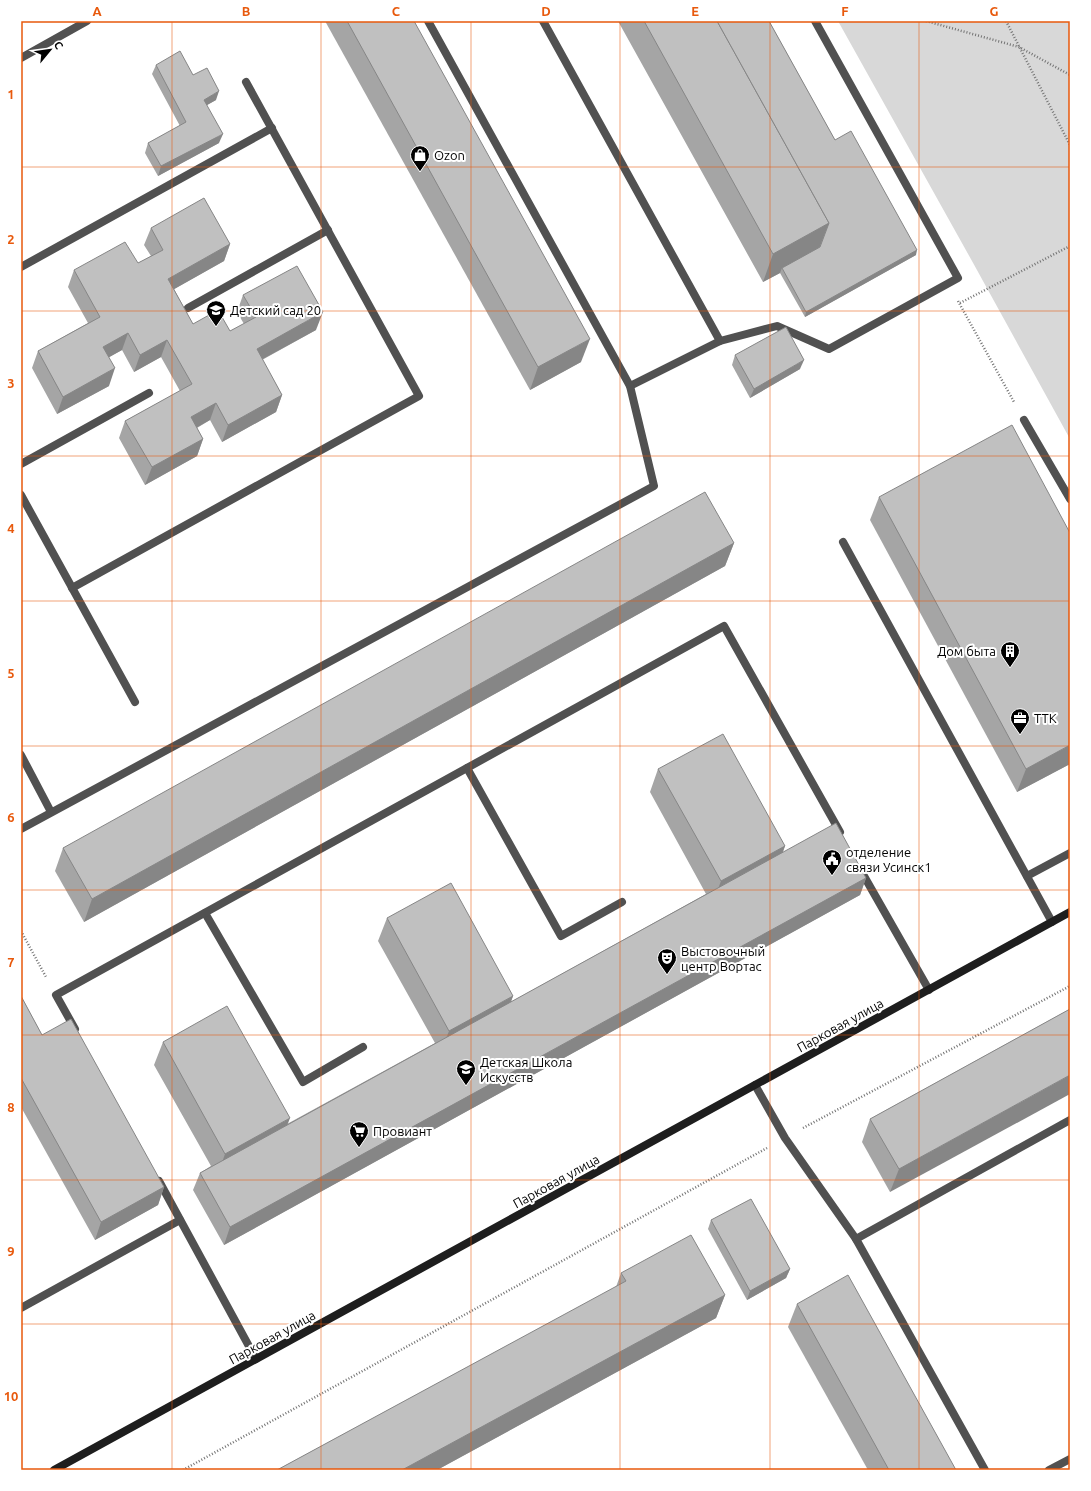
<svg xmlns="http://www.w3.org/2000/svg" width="1091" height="1491" font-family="Ubuntu,sans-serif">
	<rect width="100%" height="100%" fill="#fff"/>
	<!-- green -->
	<path fill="#d8d8d8" d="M 838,21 L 1070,21 L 1070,439 L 972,261 Z"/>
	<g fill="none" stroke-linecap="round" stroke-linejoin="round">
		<!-- path -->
		<g stroke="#737373" stroke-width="2.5" stroke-dasharray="1 2" stroke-linecap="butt">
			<path d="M 926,21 L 1019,47 L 1070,75"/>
			<path d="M 1006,21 L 1070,145"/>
			<path d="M 958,301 L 1014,402"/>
			<path d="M 960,303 L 1070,246"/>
			<path d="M 21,931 L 46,977"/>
			<path d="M 803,1128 L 1070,986"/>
			<path d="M 183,1470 L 767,1148"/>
		</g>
		<!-- service -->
		<g stroke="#515151" stroke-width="8">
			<path d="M 543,21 L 720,341"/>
			<path d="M 21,58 L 87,21"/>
			<path d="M 21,267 L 272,128"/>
			<path d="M 188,308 L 328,230"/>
			<path d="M 630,386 L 720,341 L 777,326 L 829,349 L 958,278 L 815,21"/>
			<path d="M 1024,420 L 1070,499"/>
			<path d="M 21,464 L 149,393"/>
			<path d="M 21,495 L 135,702"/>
			<path d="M 843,542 L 1052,922"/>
			<path d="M 72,588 L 419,396 L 246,82"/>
			<path d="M 21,755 L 51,812"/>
			<path d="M 467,768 L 561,936 L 622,902"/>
			<path d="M 21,829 L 654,486 L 630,386 L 428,21"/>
			<path d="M 860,869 L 929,990"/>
			<path d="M 1027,876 L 1070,853"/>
			<path d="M 205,913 L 303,1082 L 363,1047"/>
			<path d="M 75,1029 L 56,995 L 724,626 L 840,832"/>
			<path d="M 755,1085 L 785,1138 L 856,1239 L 985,1470"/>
			<path d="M 159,1181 L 256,1359"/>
			<path d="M 856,1239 L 1070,1120"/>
			<path d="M 21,1308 L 180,1220"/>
			<path d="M 1049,1470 L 1070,1459"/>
		</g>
		<!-- secondary -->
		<path stroke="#1e1e1e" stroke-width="8" d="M 54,1470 L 1070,912"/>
	</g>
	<!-- wall -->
	<g fill="#a5a5a5">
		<path d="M 325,21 L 414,21 L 581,362 L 530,390 Z"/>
		<path d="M 618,21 L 769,21 L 835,140 L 916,255 L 805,317 L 780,273 L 763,282 Z"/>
		<path d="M 156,65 L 193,75 L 216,100 L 207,105 L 219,143 L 158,176 L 145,153 L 148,143 L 180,126 L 152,74 Z"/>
		<path d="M 151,228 L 230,244 L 224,261 L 174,289 L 193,324 L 230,331 L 244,324 L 237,312 L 243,295 L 316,330 L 262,360 L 282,395 L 276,412 L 222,442 L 210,420 L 197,428 L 203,439 L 197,456 L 145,485 L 119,438 L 125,421 L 180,391 L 161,357 L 134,372 L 122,350 L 109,357 L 109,386 L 57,414 L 32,368 L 38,351 L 88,323 L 68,287 L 74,270 L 138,263 L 151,256 L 144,245 Z"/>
		<path d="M 735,355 L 800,369 L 750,398 L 732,365 Z"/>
		<path d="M 879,497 L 1070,764 L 1017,792 L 870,520 Z"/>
		<path d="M 734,543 L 725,566 L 84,922 L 55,871 L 63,848 Z"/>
		<path d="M 658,769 L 785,846 L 783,852 L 866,878 L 860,895 L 224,1245 L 193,1190 L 200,1173 L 211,1166 L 154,1065 L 163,1042 L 287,1124 L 435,1043 L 378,941 L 387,918 L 513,996 L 511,1002 L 706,894 L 650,792 Z"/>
		<path d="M 21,996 L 42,1035 L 164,1187 L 158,1205 L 95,1240 L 21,1107 Z"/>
		<path d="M 1070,1009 L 890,1192 L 862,1142 L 870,1119 Z"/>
		<path d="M 711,1220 L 790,1269 L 786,1278 L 747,1300 L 708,1229 Z"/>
		<path d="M 621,1273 L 725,1295 L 716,1318 L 437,1470 L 277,1470 L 616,1287 Z"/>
		<path d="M 797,1304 L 956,1470 L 868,1470 L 788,1327 Z"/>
	</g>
	<!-- shaded-wall -->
	<g fill="#868686">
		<path d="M 219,91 L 216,100 L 200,109 L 204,100 Z"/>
		<path d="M 223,134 L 219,143 L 158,176 L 161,166 Z"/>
		<path d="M 829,223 L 818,251 L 782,268 L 780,273 L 763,282 L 773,254 Z"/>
		<path d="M 230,244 L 224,261 L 162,296 L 168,279 Z"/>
		<path d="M 917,250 L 916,255 L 805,317 L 806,312 Z"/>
		<path d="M 323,312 L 316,330 L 250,366 L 257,349 Z"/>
		<path d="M 128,333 L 122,350 L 97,364 L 103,347 Z"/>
		<path d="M 590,339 L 581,362 L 530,390 L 538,367 Z"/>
		<path d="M 167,340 L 161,357 L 134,372 L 140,355 Z"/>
		<path d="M 804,360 L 800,369 L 750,398 L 754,389 Z"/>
		<path d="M 115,368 L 109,386 L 57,414 L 63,397 Z"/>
		<path d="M 282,395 L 276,412 L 222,442 L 228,425 Z"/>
		<path d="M 216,403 L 210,420 L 185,434 L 191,417 Z"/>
		<path d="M 203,439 L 197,456 L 145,485 L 152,467 Z"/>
		<path d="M 734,543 L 725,566 L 84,922 L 92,899 Z"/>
		<path d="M 1070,745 L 1070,764 L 1017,792 L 1026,769 Z"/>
		<path d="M 785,846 L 776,869 L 712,905 L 721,881 Z"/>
		<path d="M 866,878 L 860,895 L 224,1245 L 230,1227 Z"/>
		<path d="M 513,996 L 504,1019 L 440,1054 L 449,1031 Z"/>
		<path d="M 1070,1075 L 1070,1094 L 890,1192 L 899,1169 Z"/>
		<path d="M 290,1118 L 281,1142 L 217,1177 L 225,1154 Z"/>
		<path d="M 164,1187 L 158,1205 L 95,1240 L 101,1222 Z"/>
		<path d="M 790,1269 L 786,1278 L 747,1300 L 750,1291 Z"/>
		<path d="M 725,1295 L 716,1318 L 437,1470 L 402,1470 Z"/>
	</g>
	<!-- building -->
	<g fill="#c0c0c0" stroke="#868686">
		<path d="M 347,21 L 414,21 L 590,339 L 538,367 Z"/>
		<path d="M 644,21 L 717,21 L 829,223 L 773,254 Z"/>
		<path d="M 717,21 L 769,21 L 835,140 L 851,131 L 917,250 L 806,312 L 782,268 L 820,247 L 829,223 Z"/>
		<path d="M 180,51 L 193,75 L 207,68 L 219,91 L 204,100 L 223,134 L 161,166 L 148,143 L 186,122 L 156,65 Z"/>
		<path d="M 204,198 L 230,244 L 168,279 L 193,324 L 218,310 L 230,331 L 256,317 L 243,295 L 297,266 L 323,312 L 257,349 L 282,395 L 228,425 L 216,403 L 191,417 L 203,439 L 152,467 L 125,421 L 192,384 L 167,340 L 140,355 L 128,333 L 103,347 L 115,368 L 63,397 L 38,351 L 100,317 L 74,270 L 125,242 L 138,263 L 163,250 L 151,228 Z"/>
		<path d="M 786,327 L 804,360 L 754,389 L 735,355 Z"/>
		<path d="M 1012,425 L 1070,533 L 1070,745 L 1026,769 L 879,497 Z"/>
		<path d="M 705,492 L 734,543 L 92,899 L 63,848 Z"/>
		<path d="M 723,734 L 785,846 L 721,881 L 658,769 Z"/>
		<path d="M 836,823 L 866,878 L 230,1227 L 200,1173 Z"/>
		<path d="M 451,883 L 513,996 L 449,1031 L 387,918 Z"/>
		<path d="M 21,996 L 42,1035 L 71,1019 L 164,1187 L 101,1222 L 21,1078 Z"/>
		<path d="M 227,1006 L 290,1118 L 225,1154 L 163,1042 Z"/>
		<path d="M 1070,1009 L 1070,1075 L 899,1169 L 870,1119 Z"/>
		<path d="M 751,1199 L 790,1269 L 750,1291 L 711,1220 Z"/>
		<path d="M 691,1235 L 725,1295 L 402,1470 L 277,1470 L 626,1281 L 621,1273 Z"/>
		<path d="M 848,1275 L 956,1470 L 889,1470 L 797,1304 Z"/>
	</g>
	<!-- grid -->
	<path fill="none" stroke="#e8590c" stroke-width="1" stroke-opacity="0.55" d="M 172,21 L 172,1470M 321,21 L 321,1470M 471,21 L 471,1470M 620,21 L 620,1470M 770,21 L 770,1470M 919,21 L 919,1470M 21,167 L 1070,167M 21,311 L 1070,311M 21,456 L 1070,456M 21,601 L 1070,601M 21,746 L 1070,746M 21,890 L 1070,890M 21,1035 L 1070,1035M 21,1180 L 1070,1180M 21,1324 L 1070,1324"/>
	<!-- icons -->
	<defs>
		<symbol id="shop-pin" viewBox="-11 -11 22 30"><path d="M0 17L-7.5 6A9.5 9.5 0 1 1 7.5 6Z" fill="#000" stroke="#fff"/><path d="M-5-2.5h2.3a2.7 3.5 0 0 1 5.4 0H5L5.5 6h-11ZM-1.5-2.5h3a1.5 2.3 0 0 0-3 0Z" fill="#fff"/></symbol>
		<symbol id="school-pin" viewBox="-11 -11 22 30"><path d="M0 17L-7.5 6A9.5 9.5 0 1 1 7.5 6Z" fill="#000" stroke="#fff"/><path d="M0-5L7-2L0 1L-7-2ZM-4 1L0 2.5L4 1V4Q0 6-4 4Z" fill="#fff"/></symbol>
		<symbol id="building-pin" viewBox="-11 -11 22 30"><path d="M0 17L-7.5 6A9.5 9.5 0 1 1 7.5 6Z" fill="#000" stroke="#fff"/><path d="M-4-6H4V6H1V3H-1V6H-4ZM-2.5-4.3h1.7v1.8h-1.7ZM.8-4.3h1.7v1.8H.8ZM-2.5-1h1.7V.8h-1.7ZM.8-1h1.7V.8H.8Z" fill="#fff"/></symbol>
		<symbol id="office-pin" viewBox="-11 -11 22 30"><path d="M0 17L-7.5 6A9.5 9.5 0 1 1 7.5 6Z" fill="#000" stroke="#fff"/><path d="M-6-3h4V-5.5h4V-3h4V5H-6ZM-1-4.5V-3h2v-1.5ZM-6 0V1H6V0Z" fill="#fff"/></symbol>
		<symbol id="civic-pin" viewBox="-11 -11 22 30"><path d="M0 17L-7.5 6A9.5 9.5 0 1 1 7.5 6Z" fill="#000" stroke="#fff"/><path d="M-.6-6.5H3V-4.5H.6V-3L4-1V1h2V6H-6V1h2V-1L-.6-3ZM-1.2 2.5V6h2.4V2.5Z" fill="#fff"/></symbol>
		<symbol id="theatre-pin" viewBox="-11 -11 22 30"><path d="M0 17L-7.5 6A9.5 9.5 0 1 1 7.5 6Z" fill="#000" stroke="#fff"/><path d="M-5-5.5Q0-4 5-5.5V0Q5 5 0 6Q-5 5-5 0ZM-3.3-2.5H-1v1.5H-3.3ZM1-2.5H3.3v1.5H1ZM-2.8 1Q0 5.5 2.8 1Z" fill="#fff"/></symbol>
		<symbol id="supermarket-pin" viewBox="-11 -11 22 30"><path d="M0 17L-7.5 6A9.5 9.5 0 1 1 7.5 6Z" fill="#000" stroke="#fff"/><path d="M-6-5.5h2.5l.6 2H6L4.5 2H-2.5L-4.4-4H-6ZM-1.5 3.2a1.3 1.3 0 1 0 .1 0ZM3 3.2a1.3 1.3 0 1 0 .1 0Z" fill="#fff"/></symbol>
	</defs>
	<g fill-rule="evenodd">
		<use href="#shop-pin" x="409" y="144" width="22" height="30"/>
		<use href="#school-pin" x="205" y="299" width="22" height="30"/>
		<use href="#building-pin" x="999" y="640" width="22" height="30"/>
		<use href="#office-pin" x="1009" y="707" width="22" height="30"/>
		<use href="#civic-pin" x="821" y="848" width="22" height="30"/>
		<use href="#theatre-pin" x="656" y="947" width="22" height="30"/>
		<use href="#school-pin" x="455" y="1058" width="22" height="30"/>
		<use href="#supermarket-pin" x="348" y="1120" width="22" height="30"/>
	</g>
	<g text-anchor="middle" stroke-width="4" stroke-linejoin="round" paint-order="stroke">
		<!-- poi labels -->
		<g font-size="13" fill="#000" stroke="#fff" text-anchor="start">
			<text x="434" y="160">Ozon</text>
			<text x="230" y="315">Детский сад 20</text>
			<text x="996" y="656" text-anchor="end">Дом быта</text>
			<text x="1034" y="723">ТТК</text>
			<text x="846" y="857">отделение<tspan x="846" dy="15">связи Усинск1</tspan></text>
			<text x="681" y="956">Выстовочный<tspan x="681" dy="15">центр Вортас</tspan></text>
			<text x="480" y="1067">Детская Школа<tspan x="480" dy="15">Искусств</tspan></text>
			<text x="373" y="1136">Провиант</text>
		</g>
		<!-- street labels -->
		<g font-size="13" fill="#000" stroke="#fff">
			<text transform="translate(840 1025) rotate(-29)" y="5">Парковая улица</text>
			<text transform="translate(556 1181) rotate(-29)" y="5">Парковая улица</text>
			<text transform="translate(272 1337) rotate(-29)" y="5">Парковая улица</text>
		</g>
	</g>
	<!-- border -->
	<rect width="1091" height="1491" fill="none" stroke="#ffffff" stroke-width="44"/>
	<!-- north arrow -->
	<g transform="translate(50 50) rotate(61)" stroke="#ffffff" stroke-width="3" paint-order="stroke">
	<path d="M0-3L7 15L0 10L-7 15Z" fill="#000000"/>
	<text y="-6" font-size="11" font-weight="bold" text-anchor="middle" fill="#000000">С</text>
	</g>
	<rect x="22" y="22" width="1047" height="1447" fill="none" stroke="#e8590c" stroke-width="1.5"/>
	<g font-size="13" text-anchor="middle" font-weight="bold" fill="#e8590c">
		<text x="97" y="16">A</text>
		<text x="246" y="16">B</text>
		<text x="396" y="16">C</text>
		<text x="546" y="16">D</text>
		<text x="695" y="16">E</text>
		<text x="845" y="16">F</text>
		<text x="994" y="16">G</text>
		<text x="11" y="99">1</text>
		<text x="11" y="244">2</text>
		<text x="11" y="388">3</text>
		<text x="11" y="533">4</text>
		<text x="11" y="678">5</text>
		<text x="11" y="822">6</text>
		<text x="11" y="967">7</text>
		<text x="11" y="1112">8</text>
		<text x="11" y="1256">9</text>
		<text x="11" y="1401">10</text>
	</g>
</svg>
